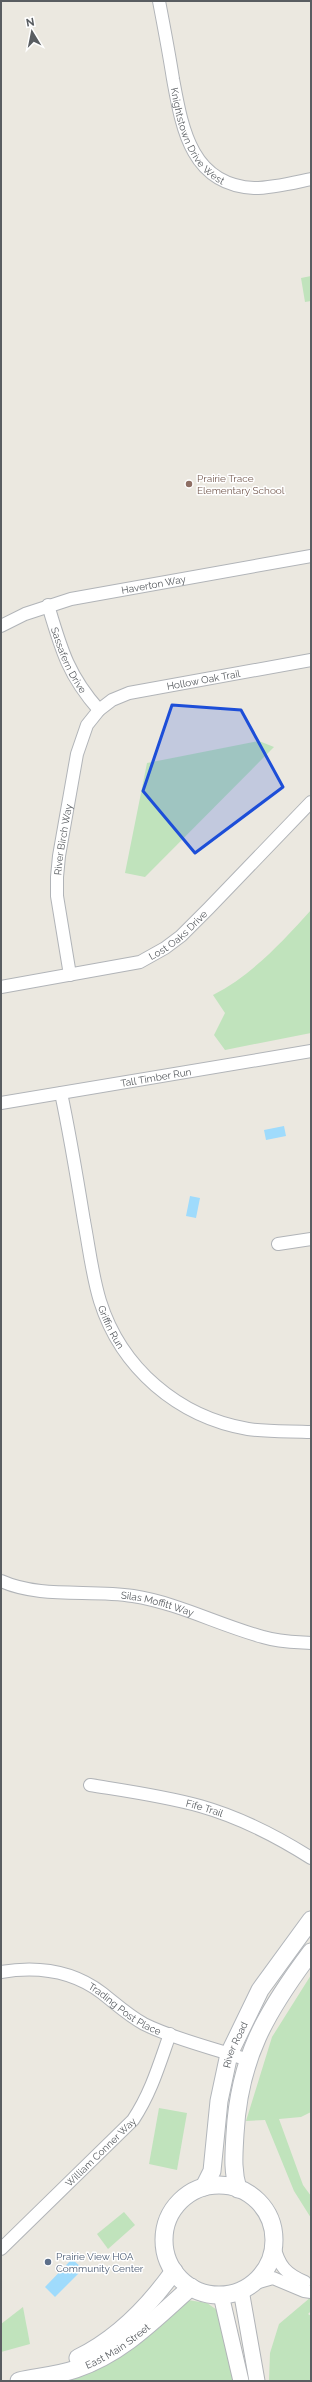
<svg xmlns="http://www.w3.org/2000/svg" width="312" height="2382" font-family="Raleway,sans-serif">
	<rect width="100%" height="100%" fill="#ebe8e0"/>
	<!-- green -->
	<g fill="#c0e3bc">
		<path d="M 311,276 L 311,301 L 305,302 L 301,278 Z"/>
		<path d="M 259,741 L 274,747 L 145,877 L 125,873 L 147,763 Z"/>
		<path d="M 311,910 L 311,1033 L 225,1050 L 214,1035 L 225,1013 L 213,995 C 252,975 282,942 311,910 Z"/>
		<path d="M 311,1975 L 311,2112 L 301,2117 L 279,2119 L 303,2185 L 311,2196 L 311,2218 L 294,2191 L 265,2120 L 246,2121 L 272,2037 Z"/>
		<path d="M 159,2108 L 187,2113 L 177,2170 L 149,2164 Z"/>
		<path d="M 124,2212 L 135,2225 L 108,2249 L 97,2234 Z"/>
		<path d="M 311,2297 L 311,2311 L 308,2314 L 311,2316 L 311,2381 L 269,2381 L 270,2353 L 279,2324 Z"/>
		<path d="M 188,2300 L 207,2303 L 220,2312 L 234,2381 L 44,2381 Z"/>
		<path d="M 23,2307 L 30,2344 L 1,2352 L 1,2324 Z"/>
	</g>
	<!-- water -->
	<g fill="#9fdbfc">
		<path d="M 284,1126 L 286,1136 L 266,1140 L 264,1130 Z"/>
		<path d="M 190,1196 L 200,1198 L 196,1218 L 186,1216 Z"/>
		<path d="M 72,2259 L 83,2269 L 55,2297 L 45,2287 Z"/>
	</g>
	<g fill="none" stroke-linecap="round" stroke-linejoin="round">
		<defs>
			<g id="minor">
				<path id="s1" d="M 159,1 C 164,27 169,53 173,79 C 182,128 191,185 254,188 C 273,188 292,183 311,179"/>
				<path id="s2" d="M 48,605 C 61,649 68,675 99,710"/>
				<path id="s3" d="M 1,626 L 25,614 L 71,599 L 311,556"/>
				<path id="s4" d="M 70,975 L 57,896 L 57,877 L 59,856 L 77,754 L 87,725 L 99,710 L 112,700 L 129,693 L 311,660"/>
				<path id="s5" d="M 1,987 L 140,962 L 165,948 L 181,936 L 209,908 L 311,802"/>
				<path id="s6" d="M 61,1093 C 70,1135 77,1178 84,1221 C 89,1247 92,1275 100,1301 C 121,1368 178,1417 248,1429 C 268,1432 290,1431 311,1432"/>
				<path id="s7" d="M 1,1103 L 311,1051"/>
				<path d="M 278,1244 L 311,1239"/>
				<path id="s8" d="M 1,1581 C 41,1599 90,1589 133,1596 C 178,1603 219,1625 263,1637 C 279,1642 295,1642 311,1643"/>
				<path id="s9" d="M 90,1785 C 127,1791 164,1796 200,1806 C 239,1817 278,1837 311,1858"/>
				<path id="s10" d="M 1,1972 C 37,1966 73,1971 102,1993 C 116,2004 129,2016 144,2024 C 176,2040 214,2048 248,2060"/>
				<path d="M 274,2246 C 279,2266 286,2274 305,2282"/>
				<path id="s11" d="M 1,2249 L 133,2120 C 151,2093 159,2065 170,2034"/>
				<path d="M 252,2284 L 273,2278 L 304,2291 L 311,2292"/>
			</g>
			<g id="tertiary">
				<path d="M 241,2290 L 257,2381"/>
				<path d="M 221,2295 L 241,2381"/>
			</g>
			<g id="secondary">
				<circle cx="219" cy="2240" r="55"/>
				<path id="s12" d="M 204,2187 L 212,2171 L 219,2101 L 229,2054 L 260,1990 L 311,1920"/>
				<path d="M 238,2189 C 232,2170 234,2153 235,2134 C 239,2058 266,2012 311,1952"/>
				<path d="M 78,2358 C 117,2339 149,2306 174,2271"/>
				<path id="s13" d="M 19,2381 C 38,2377 58,2375 76,2369 C 123,2353 155,2319 191,2287"/>
			</g>
		</defs>
		<!-- minor casing -->
		<use href="#minor" stroke="#b1b4b8" stroke-width="14"/>
		<!-- tertiary casing -->
		<use href="#tertiary" stroke="#b1b4b8" stroke-width="17"/>
		<!-- secondary casing -->
		<use href="#secondary" stroke="#b2b6bb" stroke-width="19"/>
		<!-- minor -->
		<use href="#minor" stroke="#fff" stroke-width="12"/>
		<!-- tertiary -->
		<use href="#tertiary" stroke="#fff" stroke-width="15"/>
		<!-- secondary -->
		<use href="#secondary" stroke="#fff" stroke-width="17"/>
	</g>
	<!-- marked area -->
	<path fill="#1d4ed8" fill-opacity="0.2" stroke="#1d4ed8" stroke-width="3" stroke-linejoin="round" d="M 172,705 L 241,710 L 283,787 L 195,853 L 143,791 Z"/>
	<!-- markers -->
	<circle fill="#8d6e63" stroke="#fff" stroke-width="1.5" cx="189" cy="484" r="4"/>
	<circle fill="#5c6f8a" stroke="#fff" stroke-width="1.5" cx="48" cy="2262" r="4"/>
	<g text-anchor="middle" stroke-width="3" stroke-linejoin="round" paint-order="stroke">
		<!-- street labels -->
		<g font-size="10" fill="#595d61" stroke="#fff">
			<text dy="4" stroke="none"><textPath href="#s1" startOffset="143">Knightstown Drive West</textPath></text>
			<text dy="4" stroke="none"><textPath href="#s3" startOffset="159">Haverton Way</textPath></text>
			<text dy="4" stroke="none"><textPath href="#s2" startOffset="59">Sassafern Drive</textPath></text>
			<text dy="4" stroke="none"><textPath href="#s4" startOffset="384">Hollow Oak Trail</textPath></text>
			<text dy="4" stroke="none"><textPath href="#s4" startOffset="137">River Birch Way</textPath></text>
			<text dy="4" stroke="none"><textPath href="#s5" startOffset="188">Lost Oaks Drive</textPath></text>
			<text dy="4" stroke="none"><textPath href="#s7" startOffset="157">Tall Timber Run</textPath></text>
			<text dy="4" stroke="none"><textPath href="#s6" startOffset="240">Griffin Run</textPath></text>
			<text dy="4" stroke="none"><textPath href="#s8" startOffset="159">Silas Moffitt Way</textPath></text>
			<text dy="4" stroke="none"><textPath href="#s9" startOffset="117">Fife Trail</textPath></text>
			<text dy="4" stroke="none"><textPath href="#s10" startOffset="134">Trading Post Place</textPath></text>
			<text dy="4" stroke="none"><textPath href="#s12" startOffset="147">River Road</textPath></text>
			<text dy="4" stroke="none"><textPath href="#s11" startOffset="139">William Conner Way</textPath></text>
			<text dy="4" stroke="none"><textPath href="#s13" startOffset="106">East Main Street</textPath></text>
		</g>
		<!-- education labels -->
		<g font-size="10" fill="#785e54" stroke="#fff" text-anchor="start">
			<text x="197" y="482">Prairie Trace<tspan x="197" dy="12">Elementary School</tspan></text>
		</g>
		<!-- service labels -->
		<g font-size="10" fill="#4e5e75" stroke="#fff" text-anchor="start">
			<text x="56" y="2260">Prairie View HOA<tspan x="56" dy="12">Community Center</tspan></text>
		</g>
	</g>
	<!-- border -->
	<rect width="312" height="2382" fill="none" stroke="#595d61" stroke-width="4"/>
	<!-- north arrow -->
	<g transform="translate(32 32) rotate(350)" stroke="#ffffff" stroke-width="3" paint-order="stroke">
	<path d="M0-3L7 15L0 10L-7 15Z" fill="#595d61"/>
	<text y="-6" font-size="11" font-weight="bold" text-anchor="middle" fill="#595d61">N</text>
	</g>
</svg>
